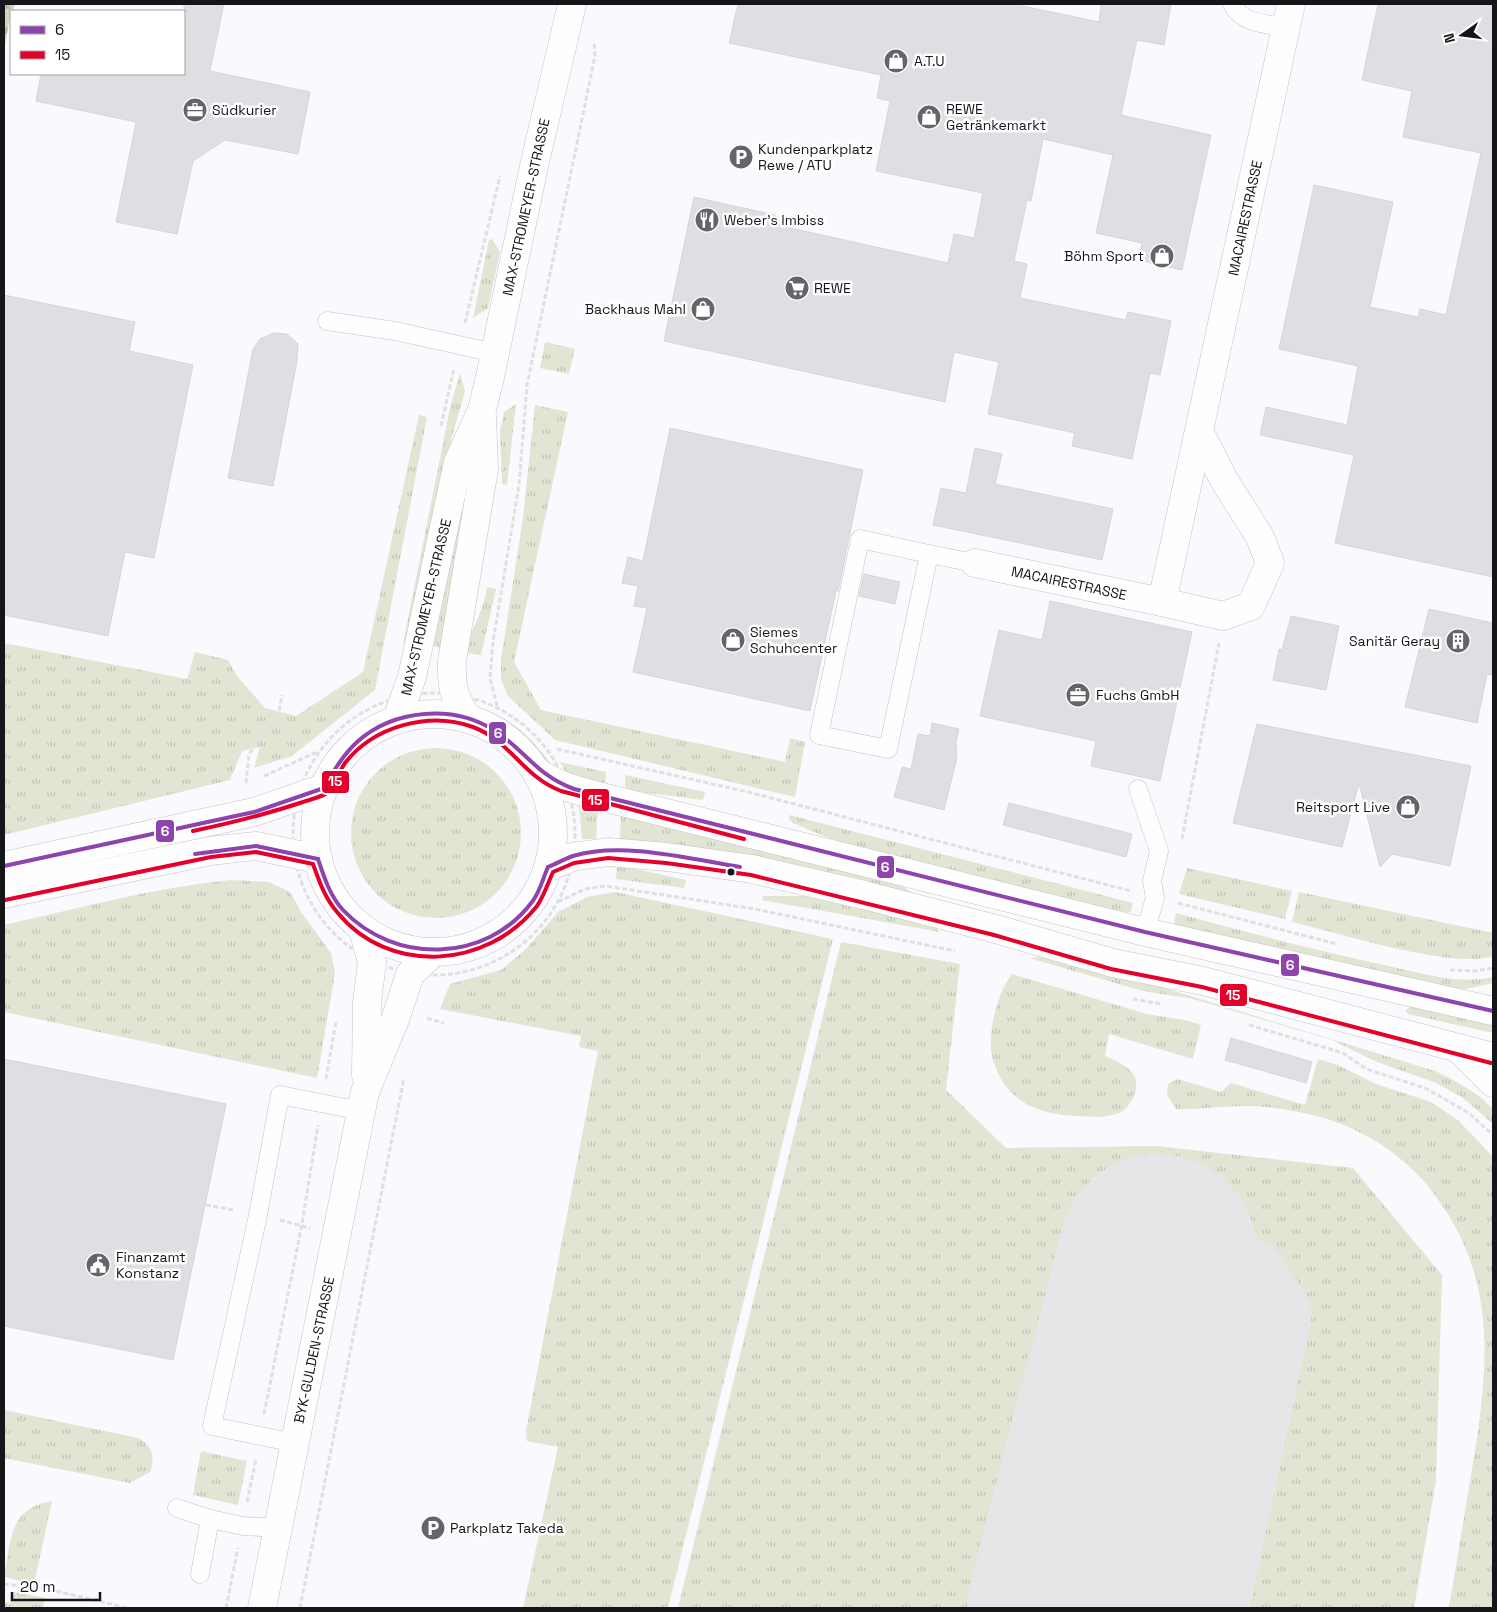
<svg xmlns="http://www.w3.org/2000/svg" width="1497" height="1612" font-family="'Space Grotesk',sans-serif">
	<defs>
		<pattern id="grass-tufts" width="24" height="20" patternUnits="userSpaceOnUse" patternTransform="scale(1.25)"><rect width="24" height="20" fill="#e0e6d3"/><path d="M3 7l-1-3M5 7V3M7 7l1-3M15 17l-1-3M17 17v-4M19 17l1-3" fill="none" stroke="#bfc4b5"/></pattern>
		<pattern id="forest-firs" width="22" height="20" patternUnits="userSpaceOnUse" patternTransform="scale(1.25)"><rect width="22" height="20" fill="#cfd7be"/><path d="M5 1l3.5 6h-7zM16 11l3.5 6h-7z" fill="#b1b8a3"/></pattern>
	</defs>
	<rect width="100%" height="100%" fill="#f9f9fe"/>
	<!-- grass -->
	<g fill="url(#grass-tufts)">
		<path d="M 492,239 L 500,252 L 488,308 L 473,318 L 489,240 Z"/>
		<path d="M 545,342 L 575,349 L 569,374 L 540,368 Z"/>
		<path d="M 460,373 L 465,391 L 452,437 L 410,644 L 403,644 L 450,408 Z"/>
		<path d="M 516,404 L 507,485 L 502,484 L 500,432 L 504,412 Z"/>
		<path d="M 535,405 L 568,412 L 514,662 L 541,710 L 785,762 L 790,738 L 805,742 L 795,797 L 555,740 L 508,696 L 501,679 L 501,659 L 523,518 Z"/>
		<path d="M 419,415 L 427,417 L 375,690 L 292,756 L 254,768 L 260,747 L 242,751 L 230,780 L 4,835 L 4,643 L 187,679 L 195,652 L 228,660 L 236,675 L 265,708 L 296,716 L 363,672 Z"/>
		<path d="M 471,467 L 443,648 L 431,646 Z"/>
		<path d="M 487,587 L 496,589 L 481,655 L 464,653 C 472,627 483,614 487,587 Z"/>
		<path d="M 481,708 C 511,718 537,742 553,768 L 541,761 L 518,737 L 478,709 Z"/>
		<circle cx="436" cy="833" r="85"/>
		<path d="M 560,762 L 606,772 L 605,785 L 568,776 Z"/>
		<path d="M 625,775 L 705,792 L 703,800 L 625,790 Z"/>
		<path d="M 579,804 L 598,805 L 596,839 L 582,839 Z"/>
		<path d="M 621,812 L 896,882 L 914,894 L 661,843 L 620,839 Z"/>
		<path d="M 789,815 L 1133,903 L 1131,911 L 1120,915 L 838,842 L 793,823 L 789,819 Z"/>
		<path d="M 617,865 L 686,880 L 684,888 L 616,879 Z"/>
		<path d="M 1187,868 L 1292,891 L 1285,919 L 1179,894 Z"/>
		<path d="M 230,880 L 269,882 L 290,892 L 301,912 L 331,953 L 335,973 L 317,1078 L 4,1012 L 4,925 C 79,908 153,888 230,880 Z"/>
		<path d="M 615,892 L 833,939 L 668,1608 L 523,1608 L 558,1447 L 527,1441 L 526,1431 L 598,1051 L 579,1047 L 581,1036 L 440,1009 L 450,984 L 501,970 L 526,949 L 558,912 L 587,897 Z"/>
		<path d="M 1299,892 L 1493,933 L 1493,956 C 1454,970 1336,932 1292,922 Z"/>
		<path d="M 763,896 L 813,896 L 928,922 L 940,932 L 762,900 Z"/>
		<path d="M 1176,913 C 1245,932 1314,950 1384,965 C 1422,973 1455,985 1493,977 L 1493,983 L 1466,989 L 1451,988 L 1173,930 Z"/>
		<path d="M 841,942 L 960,964 L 946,1090 L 1006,1148 L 1157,1146 L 1353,1168 L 1442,1275 L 1436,1481 L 1414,1608 L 678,1608 Z"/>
		<path d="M 1054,956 L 1073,960 L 1435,1071 C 1456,1081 1477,1092 1493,1109 L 1493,1124 L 1462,1097 L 1434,1082 L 1377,1062 L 1332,1040 L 1193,999 L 1143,991 L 1029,958 Z"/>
		<path d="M 1012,974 L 1147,1014 L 1185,1020 L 1201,1025 L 1193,1059 L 1109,1034 L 1105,1056 C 1114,1060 1127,1065 1133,1074 C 1142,1086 1131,1108 1119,1113 C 1105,1118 1092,1117 1078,1116 C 1037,1114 1006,1102 993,1060 C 986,1036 997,993 1012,974 Z"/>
		<path d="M 1411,1006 L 1493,1024 L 1493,1033 L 1408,1014 L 1406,1010 Z"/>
		<path d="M 1318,1059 L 1338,1065 L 1376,1084 L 1431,1102 L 1459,1121 L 1493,1157 L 1493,1608 L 1449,1608 C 1457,1560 1465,1511 1473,1463 C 1491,1354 1497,1265 1421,1178 C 1391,1146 1351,1123 1308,1114 C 1287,1109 1266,1106 1244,1106 C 1221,1106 1199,1110 1176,1109 L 1167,1095 L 1168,1084 L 1178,1079 L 1221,1092 L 1231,1083 L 1305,1105 Z"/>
		<path d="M 4,1410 L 138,1438 C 153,1446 155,1457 150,1472 L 130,1483 L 4,1458 Z"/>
		<path d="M 201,1451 L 247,1461 L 238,1505 L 193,1495 Z"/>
		<path d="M 52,1501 L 34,1584 L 4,1577 C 11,1542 8,1508 52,1501 Z"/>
		<path d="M 14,1592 L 45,1598 L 43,1608 L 4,1608 L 4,1602 L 10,1603 Z"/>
	</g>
	<!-- forest -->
	<path fill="url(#forest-firs)" d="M 4,4 L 15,4 L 13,11 L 11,11 L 4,50 Z"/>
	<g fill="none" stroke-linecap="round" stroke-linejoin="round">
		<!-- taxiway -->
		<path stroke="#e6e6e9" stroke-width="79" d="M 1158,1253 L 1248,1278 L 1272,1315 L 1209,1608"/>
		<!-- runway -->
		<path stroke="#e6e6e9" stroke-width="198" d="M 1066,1608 L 1158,1253"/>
	</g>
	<!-- building -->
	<g fill="#dfdfe3" stroke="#d5d5da">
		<path d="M 184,4 L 224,4 L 210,71 L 310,92 L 298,154 L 225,140 L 193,161 L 177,234 L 116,222 L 136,122 L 36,101 L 41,74 L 184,74 Z"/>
		<path d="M 738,4 L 1013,4 L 1099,22 L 1101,4 L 1171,4 L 1164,45 L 1137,40 L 1121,115 L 1211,135 L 1182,270 L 1138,260 L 1142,243 L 1096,233 L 1113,155 L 1043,139 L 1031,201 L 1027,200 L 1014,261 L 1027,264 L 1020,298 L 1126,320 L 1128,312 L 1171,321 L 1160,375 L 1150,373 L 1132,459 L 1072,446 L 1075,433 L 988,414 L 999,362 L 954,352 L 945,402 L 664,341 L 694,197 L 775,215 L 786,227 L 948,263 L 954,234 L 974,238 L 983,193 L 876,171 L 890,101 L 877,98 L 881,75 L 729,43 Z"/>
		<path d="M 1378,4 L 1493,4 L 1493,577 L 1335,543 L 1354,455 L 1260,435 L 1266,407 L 1347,425 L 1358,366 L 1279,349 L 1314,185 L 1393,202 L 1370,307 L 1418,317 L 1420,309 L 1446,315 L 1481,153 L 1403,137 L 1412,91 L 1362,80 Z"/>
		<path d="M 4,295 L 135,322 L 129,351 L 193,365 L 154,558 L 125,552 L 108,636 L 4,615 Z"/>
		<path d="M 274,333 L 287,334 L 298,344 L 297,361 L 273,486 L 228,478 L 253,349 L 260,339 Z"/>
		<path d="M 670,428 L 863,470 L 838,591 L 836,591 L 810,711 L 633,672 L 647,608 L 634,606 L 638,586 L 622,583 L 628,557 L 643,561 Z"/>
		<path d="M 975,448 L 1002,454 L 995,484 L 1113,509 L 1102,560 L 933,525 L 941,488 L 966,493 Z"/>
		<path d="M 864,574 L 900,582 L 895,604 L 859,596 Z"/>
		<path d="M 1050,601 L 1192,632 L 1160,781 L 1091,766 L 1096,741 L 980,716 L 999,630 L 1042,640 Z"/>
		<path d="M 1429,609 L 1493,623 L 1493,675 L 1487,674 L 1477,723 L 1405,707 Z"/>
		<path d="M 1291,616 L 1339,626 L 1326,690 L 1273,680 L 1279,649 L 1282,650 Z"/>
		<path d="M 932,723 L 959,729 L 956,742 L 957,758 L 944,810 L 894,797 L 902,767 L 911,769 L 918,734 L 930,736 Z"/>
		<path d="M 1257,724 L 1471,766 L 1450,866 L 1392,854 L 1380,867 L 1359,783 L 1342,847 L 1233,823 Z"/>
		<path d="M 1009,803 L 1132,834 L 1126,857 L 1003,825 Z"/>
		<path d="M 1231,1038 L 1312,1062 L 1306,1083 L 1225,1060 Z"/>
		<path d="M 4,1059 L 226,1104 L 173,1360 L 4,1326 Z"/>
	</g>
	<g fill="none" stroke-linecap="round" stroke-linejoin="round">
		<defs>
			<g id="service">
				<path d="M 1232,4 C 1242,24 1266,24 1286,27"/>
				<path d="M 327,321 L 395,331 L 495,353"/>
				<path d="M 929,554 L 860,539 L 819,735 L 888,749 L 929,554 L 975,563"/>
				<path d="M 1138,789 L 1159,851 L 1152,881 L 1155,898 L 1145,932"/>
				<path d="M 295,1443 L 212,1426 L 258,1215 L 280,1095 L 361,1111"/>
				<path d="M 177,1508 L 210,1519"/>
				<path d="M 200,1574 L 210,1519 L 243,1526 L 279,1528"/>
			</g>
			<g id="minor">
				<path d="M 1199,431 L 1224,480 L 1260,537 L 1270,563 L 1251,606 L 1223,616 L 1162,602 L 1291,4"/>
				<path d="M 975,563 L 1162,602"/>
				<path d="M 468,718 C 454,700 451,684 452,661 L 484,469 L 482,417"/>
				<path d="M 397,719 L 412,677 L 458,462 L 482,410 L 490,377 L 534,166 L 572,4"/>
				<path d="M 4,866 L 254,812 L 324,788"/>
				<path d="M 4,894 L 210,851 L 256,846 L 318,859"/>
			</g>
			<g id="tertiary">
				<circle cx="434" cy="833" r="119"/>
				<path d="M 535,770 C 557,787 584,792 610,799 L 1145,932 L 1493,1011"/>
				<path d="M 548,867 L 572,857 L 608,852 L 667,857 L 752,869 L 864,895 L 996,929 L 1113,963 L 1203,981 L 1493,1057"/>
				<path d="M 363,929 L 372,962 L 367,1002 L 366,1075"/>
				<path d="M 1459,1049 L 1493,1083"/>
				<path d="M 262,1608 L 365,1092 L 396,1017 L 410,974 L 434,952"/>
			</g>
		</defs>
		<!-- service casing -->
		<use href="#service" stroke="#c3c3c6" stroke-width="19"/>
		<!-- minor casing -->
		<use href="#minor" stroke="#c3c3c6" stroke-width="29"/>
		<!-- tertiary casing -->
		<use href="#tertiary" stroke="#c3c3c6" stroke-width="29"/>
		<!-- path -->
		<g stroke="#e0e0e1" stroke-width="3" stroke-dasharray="5 2.5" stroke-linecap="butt">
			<path d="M 465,323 L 500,176"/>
			<path d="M 441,426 L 454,368"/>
			<circle cx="434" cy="834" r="141"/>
			<path d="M 497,706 L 490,678 L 493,642 L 519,485 L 527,385 L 595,56 L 594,43"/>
			<path d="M 557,749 L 748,792 L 1131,891"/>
			<path d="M 264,776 L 317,752"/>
			<path d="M 246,783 L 249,754 L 278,717 L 282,695"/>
			<path d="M 1182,839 L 1219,643"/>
			<path d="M 558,902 L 585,889 L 605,886 L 755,909 L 955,951"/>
			<path d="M 1178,903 L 1337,944"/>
			<path d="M 1450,970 L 1476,971 L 1493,968"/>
			<path d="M 1133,999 L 1161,1004"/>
			<path d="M 427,1018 L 444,1023"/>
			<path d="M 1249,1025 L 1343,1053 L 1366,1069 L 1425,1088 L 1469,1113 L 1493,1135"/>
			<path d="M 326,1079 L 336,1022"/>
			<path d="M 206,1205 L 234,1210"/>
			<path d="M 280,1220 L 310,1228"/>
			<path d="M 264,1414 L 302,1224 L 318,1125"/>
			<path d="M 247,1502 L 256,1459"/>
			<path d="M 4,1584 L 47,1589 L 128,1608"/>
			<path d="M 226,1608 L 238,1548"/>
			<path d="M 300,1608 L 404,1078"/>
		</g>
		<!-- service -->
		<use href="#service" stroke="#fefeff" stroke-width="18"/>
		<!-- minor -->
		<use href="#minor" stroke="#fefeff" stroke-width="28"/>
		<!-- tertiary -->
		<use href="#tertiary" stroke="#fefeff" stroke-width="28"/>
		<defs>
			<g id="bus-1">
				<path d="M 324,788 C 333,771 343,755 357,742 C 394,709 454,704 495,731 C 526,751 536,775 574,789 L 1145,932 L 1493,1011"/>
				<path d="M 195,854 L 256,846 L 318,859"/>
				<path d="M 318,859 C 324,877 330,896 343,910 C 395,965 486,963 532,902 C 540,892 543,878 548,867"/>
				<path d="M 4,866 L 254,812 L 324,788"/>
				<path d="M 548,867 C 556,864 564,859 573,856 C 622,841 690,859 740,867"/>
			</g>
			<g id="bus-2">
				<path d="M 193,831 C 231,823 267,814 303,802 C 311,799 323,797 328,792 C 336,785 339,771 345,763 C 374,726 429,711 473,727 C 512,742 522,776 561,791 L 744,839"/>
				<path d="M 5,900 L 211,857 L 256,852 L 313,864 C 319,881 325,898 337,912 C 389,976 487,969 537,906 C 544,896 548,883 553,872 L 574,863 L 608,858 L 666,863 L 751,875 L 994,935 L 1111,969 L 1202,987 L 1491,1063"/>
			</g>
		</defs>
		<!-- bus-1 casing -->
		<use href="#bus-1" stroke="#fff" stroke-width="8"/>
		<!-- bus-2 casing -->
		<use href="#bus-2" stroke="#fff" stroke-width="8"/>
		<!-- bus-1 -->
		<use href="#bus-1" stroke="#8e44ad" stroke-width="4"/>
		<!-- bus-2 -->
		<use href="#bus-2" stroke="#e4002b" stroke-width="4"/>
	</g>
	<!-- icons -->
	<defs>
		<symbol id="shop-disc" viewBox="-11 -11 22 22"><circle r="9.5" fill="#656569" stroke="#fff"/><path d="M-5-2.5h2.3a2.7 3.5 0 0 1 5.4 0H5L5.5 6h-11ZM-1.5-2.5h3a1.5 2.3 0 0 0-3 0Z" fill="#fff"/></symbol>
		<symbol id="office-disc" viewBox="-11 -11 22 22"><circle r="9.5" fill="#656569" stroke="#fff"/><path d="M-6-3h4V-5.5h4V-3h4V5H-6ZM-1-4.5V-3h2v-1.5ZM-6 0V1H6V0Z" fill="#fff"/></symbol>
		<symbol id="parking-disc" viewBox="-11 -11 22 22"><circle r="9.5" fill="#656569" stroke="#fff"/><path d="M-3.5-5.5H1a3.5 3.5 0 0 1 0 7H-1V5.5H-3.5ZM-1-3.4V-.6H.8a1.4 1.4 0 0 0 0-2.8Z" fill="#fff"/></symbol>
		<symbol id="restaurant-disc" viewBox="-11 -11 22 22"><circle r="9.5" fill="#656569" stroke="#fff"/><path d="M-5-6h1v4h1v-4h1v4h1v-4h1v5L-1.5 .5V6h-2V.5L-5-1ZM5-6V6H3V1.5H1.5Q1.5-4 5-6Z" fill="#fff"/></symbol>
		<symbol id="supermarket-disc" viewBox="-11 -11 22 22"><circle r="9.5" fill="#656569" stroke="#fff"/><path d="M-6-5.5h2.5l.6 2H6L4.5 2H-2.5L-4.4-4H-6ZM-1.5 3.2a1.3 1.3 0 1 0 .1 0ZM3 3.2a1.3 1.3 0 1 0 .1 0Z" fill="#fff"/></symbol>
		<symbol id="building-disc" viewBox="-11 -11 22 22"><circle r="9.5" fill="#656569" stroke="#fff"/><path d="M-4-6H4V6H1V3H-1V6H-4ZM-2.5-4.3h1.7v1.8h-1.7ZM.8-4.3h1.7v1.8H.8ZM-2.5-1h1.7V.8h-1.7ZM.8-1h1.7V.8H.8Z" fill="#fff"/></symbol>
		<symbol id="civic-disc" viewBox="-11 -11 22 22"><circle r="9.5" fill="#656569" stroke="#fff"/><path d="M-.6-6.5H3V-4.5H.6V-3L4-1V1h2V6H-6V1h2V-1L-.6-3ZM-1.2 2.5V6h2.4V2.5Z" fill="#fff"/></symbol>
	</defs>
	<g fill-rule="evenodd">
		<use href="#shop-disc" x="882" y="47" width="28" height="28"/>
		<use href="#office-disc" x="181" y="96" width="28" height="28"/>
		<use href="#shop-disc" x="915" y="103" width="28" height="28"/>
		<use href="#parking-disc" x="727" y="143" width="28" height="28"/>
		<use href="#restaurant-disc" x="693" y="206" width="28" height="28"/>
		<use href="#shop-disc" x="1148" y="242" width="28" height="28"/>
		<use href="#supermarket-disc" x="783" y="274" width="28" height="28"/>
		<use href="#shop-disc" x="689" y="295" width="28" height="28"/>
		<use href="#shop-disc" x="719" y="626" width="28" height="28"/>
		<use href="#building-disc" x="1444" y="627" width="28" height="28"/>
		<use href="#office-disc" x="1064" y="681" width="28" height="28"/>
		<use href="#shop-disc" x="1394" y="793" width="28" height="28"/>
		<use href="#civic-disc" x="84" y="1251" width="28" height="28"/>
		<use href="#parking-disc" x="419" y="1514" width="28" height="28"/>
	</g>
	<!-- markers -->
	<circle fill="#161519" stroke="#fff" stroke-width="2" cx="731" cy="872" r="4.5"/>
	<g text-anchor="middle" stroke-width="5" stroke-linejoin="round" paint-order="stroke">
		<!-- poi labels -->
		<g font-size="14" fill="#161519" stroke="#fff" text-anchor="start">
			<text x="914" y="66">A.T.U</text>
			<text x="946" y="114">REWE<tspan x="946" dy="16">Getränkemarkt</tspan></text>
			<text x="212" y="115">Südkurier</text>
			<text x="758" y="154">Kundenparkplatz<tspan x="758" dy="16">Rewe / ATU</tspan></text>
			<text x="724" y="225">Weber's Imbiss</text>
			<text x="1144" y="261" text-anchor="end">Böhm Sport</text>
			<text x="814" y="293">REWE</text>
			<text x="686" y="314" text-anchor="end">Backhaus Mahl</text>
			<text x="750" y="637">Siemes<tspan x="750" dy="16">Schuhcenter</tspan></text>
			<text x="1440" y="646" text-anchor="end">Sanitär Geray</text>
			<text x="1096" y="700">Fuchs GmbH</text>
			<text x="1390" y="812" text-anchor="end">Reitsport Live</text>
			<text x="116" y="1262">Finanzamt<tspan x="116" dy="16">Konstanz</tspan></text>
			<text x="450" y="1533">Parkplatz Takeda</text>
		</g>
		<!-- street labels -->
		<g font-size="14" fill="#161519" stroke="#fff">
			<text transform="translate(526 207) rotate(-78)" y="5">MAX-STROMEYER-STRASSE</text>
			<text transform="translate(1245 218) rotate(-78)" y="5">MACAIRESTRASSE</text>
			<text transform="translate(1069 583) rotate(12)" y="5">MACAIRESTRASSE</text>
			<text transform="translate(426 607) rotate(-77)" y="5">MAX-STROMEYER-STRASSE</text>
			<text transform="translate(314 1350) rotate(-78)" y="5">BYK-GULDEN-STRASSE</text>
		</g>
	</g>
	<g stroke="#fff" stroke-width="2">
		<rect x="488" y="721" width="19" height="24" rx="5" fill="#8e44ad"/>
		<rect x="321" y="770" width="29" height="24" rx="5" fill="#e4002b"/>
		<rect x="581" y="788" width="29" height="24" rx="5" fill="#e4002b"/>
		<rect x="155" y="819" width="20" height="24" rx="5" fill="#8e44ad"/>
		<rect x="876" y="855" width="19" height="24" rx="5" fill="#8e44ad"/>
		<rect x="1280" y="953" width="20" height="24" rx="5" fill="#8e44ad"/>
		<rect x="1219" y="983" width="29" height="24" rx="5" fill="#e4002b"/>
	</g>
	<g font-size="14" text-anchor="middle" font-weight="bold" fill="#fff">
		<text x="498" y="738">6</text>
		<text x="335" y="786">15</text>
		<text x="595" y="805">15</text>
		<text x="165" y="836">6</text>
		<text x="885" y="872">6</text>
		<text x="1290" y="970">6</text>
		<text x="1233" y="1000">15</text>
	</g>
	<!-- border -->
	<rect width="1497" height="1612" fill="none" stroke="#161519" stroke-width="10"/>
	<!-- legend -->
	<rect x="10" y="10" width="175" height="65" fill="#ffffff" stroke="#a2a1a3"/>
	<rect x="20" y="26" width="25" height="8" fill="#8e44ad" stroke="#a2a1a3"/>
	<text x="55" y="35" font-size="15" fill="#161519">6</text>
	<rect x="20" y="51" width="25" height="8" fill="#e4002b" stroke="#a2a1a3"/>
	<text x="55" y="60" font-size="15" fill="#161519">15</text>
	<!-- north arrow -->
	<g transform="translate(1462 35) rotate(256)" stroke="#ffffff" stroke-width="4" paint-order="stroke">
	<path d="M0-4L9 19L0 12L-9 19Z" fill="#161519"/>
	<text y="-8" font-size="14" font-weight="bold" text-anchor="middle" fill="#161519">N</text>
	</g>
	<!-- scale -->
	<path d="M12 1592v8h88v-8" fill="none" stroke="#161519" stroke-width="2.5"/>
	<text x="20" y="1592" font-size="15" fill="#161519" stroke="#ffffff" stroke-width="4" paint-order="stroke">20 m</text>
</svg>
